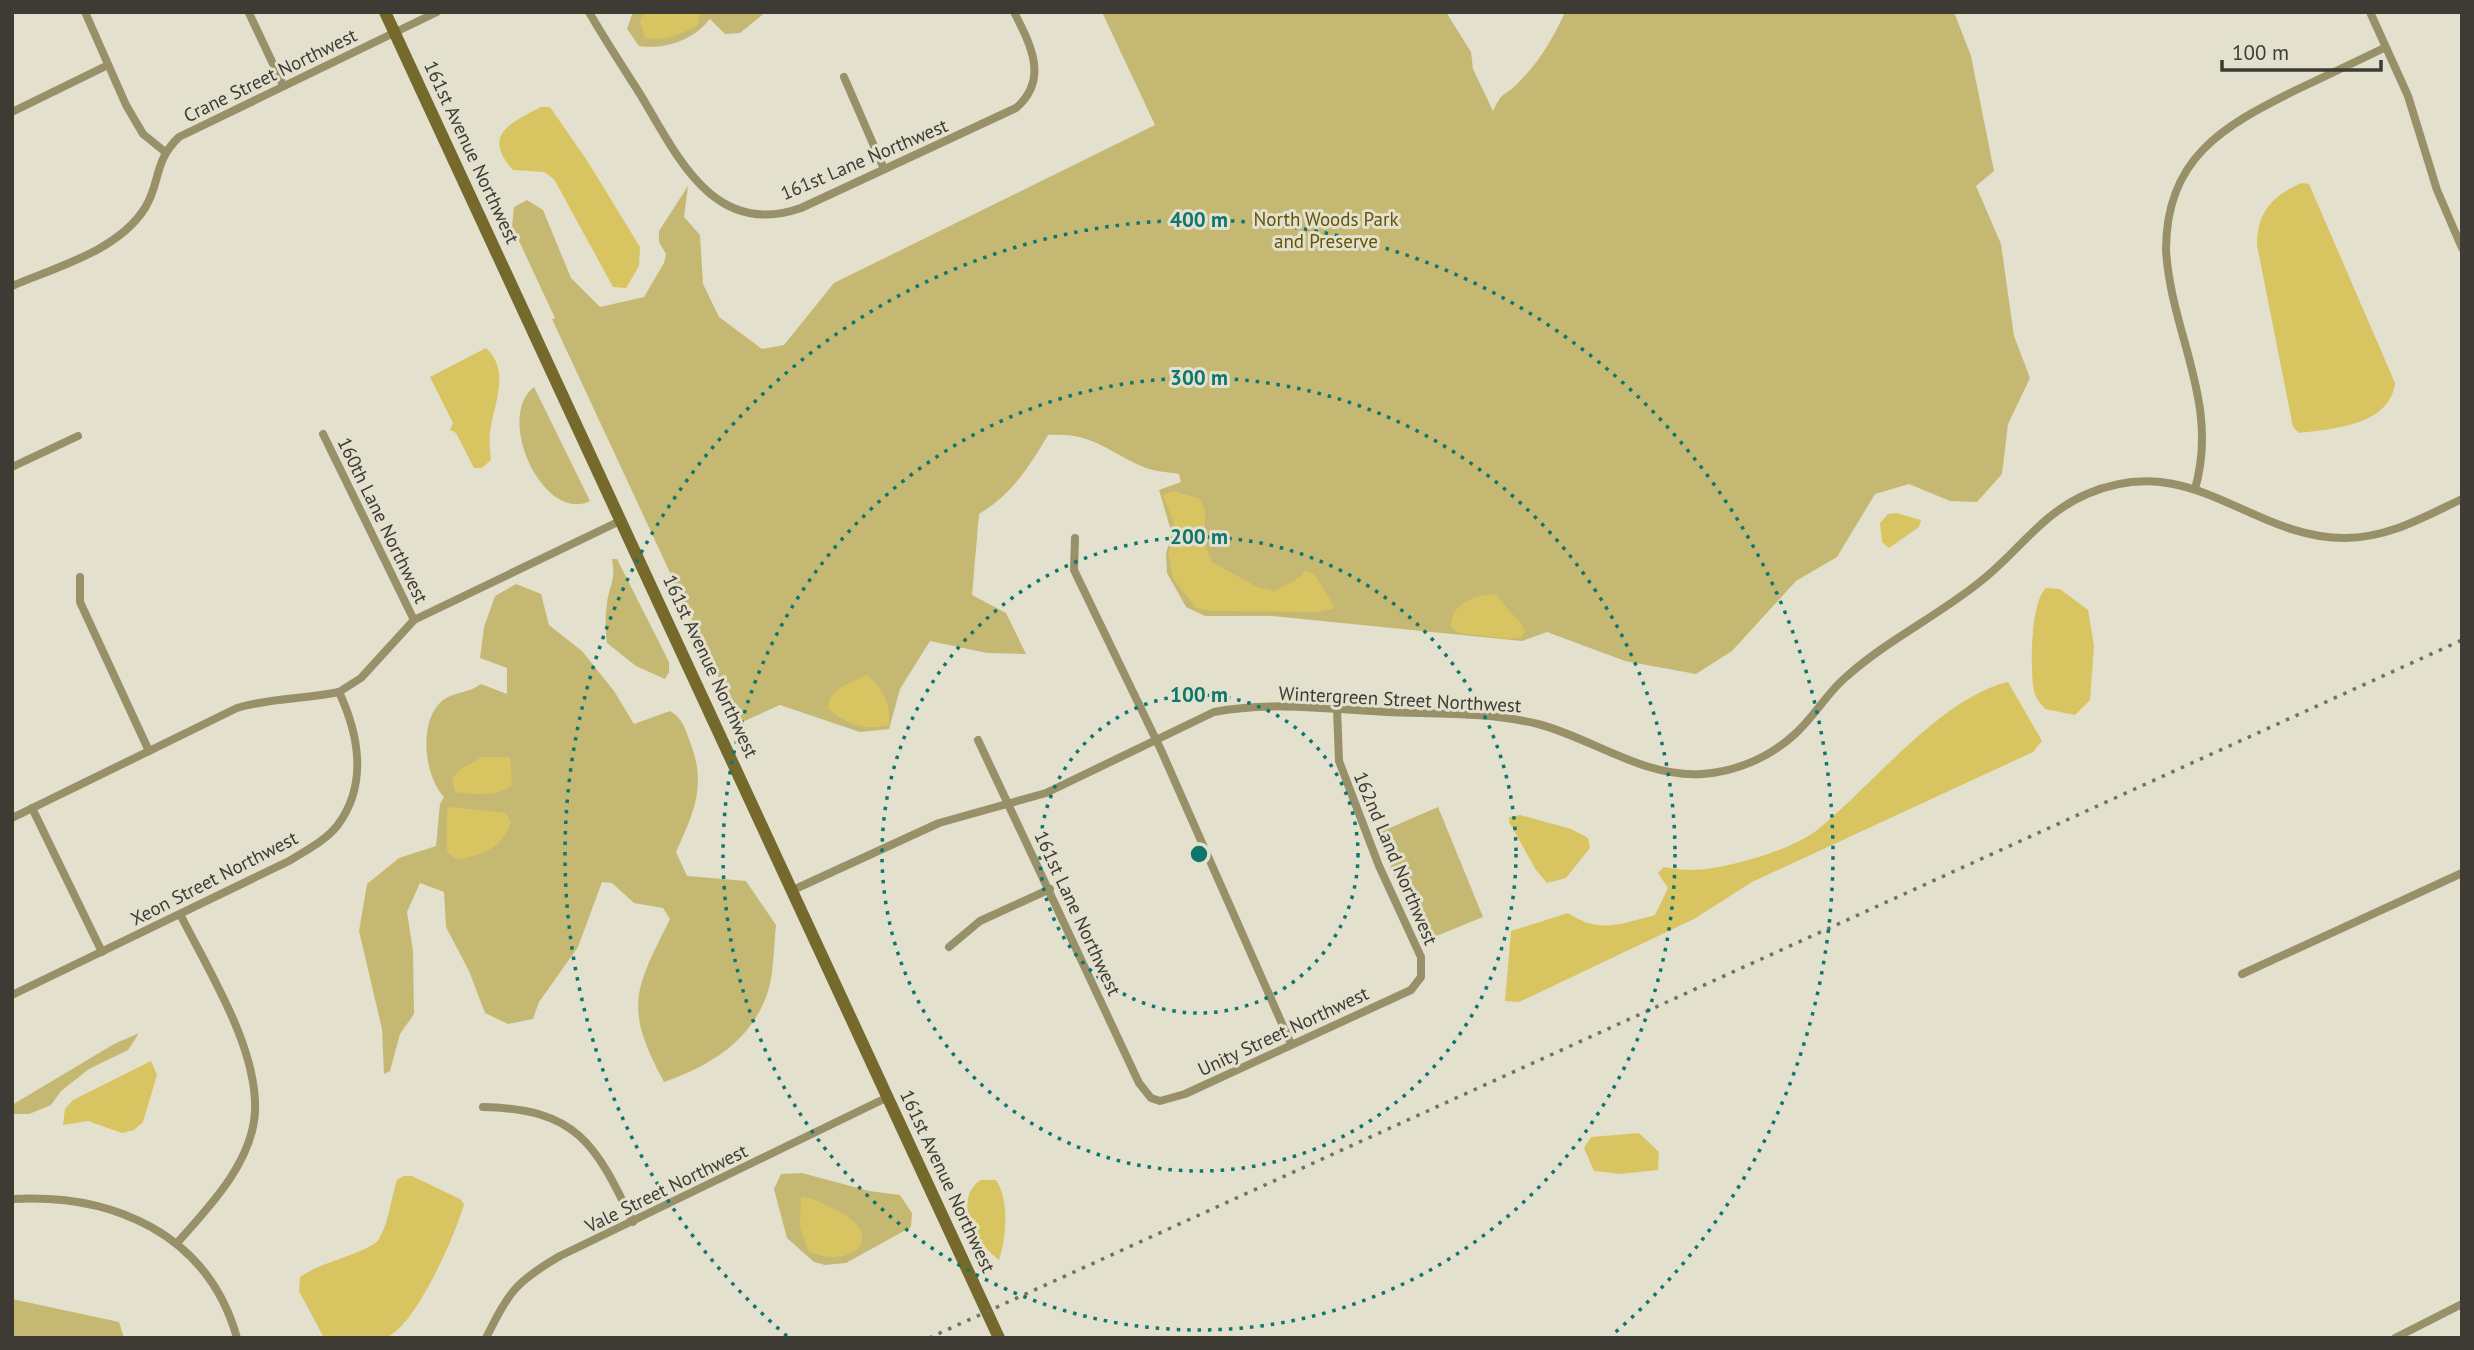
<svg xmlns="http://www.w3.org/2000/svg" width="2474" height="1350" font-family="'PT Sans',sans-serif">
	<rect width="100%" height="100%" fill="#e3e0ce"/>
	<!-- green -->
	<g fill="#c5b873">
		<path d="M 633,12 L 766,12 L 740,33 L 725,34 L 710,19 C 693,40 666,50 639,46 L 627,29 Z"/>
		<path d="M 1102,12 L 1446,12 L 1471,52 L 1473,69 L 1493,111 C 1504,88 1504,98 1518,83 C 1539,62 1553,39 1565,12 L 1954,12 L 1971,56 L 1994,171 L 1976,186 L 2001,244 L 2014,336 L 2030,378 L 2008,424 L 2002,474 L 1977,502 L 1950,501 L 1909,484 L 1875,494 L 1837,557 L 1796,581 L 1732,651 L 1696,674 L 1625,661 L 1547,632 L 1522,641 L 1272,616 L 1205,616 L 1186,607 L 1167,573 L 1166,553 L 1172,534 L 1159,490 L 1181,482 L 1179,474 C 1169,472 1156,472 1146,468 C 1107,452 1094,432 1048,435 C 1029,467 1012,494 979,514 L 972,595 L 1006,613 L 1026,654 L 987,653 L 930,641 L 900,689 L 889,729 L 860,732 L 780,705 L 740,723 L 552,319 L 555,318 L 512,226 L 514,207 L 527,200 L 543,210 L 571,278 L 600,307 L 644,297 L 664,263 L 666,254 L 659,242 L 659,231 L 688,186 L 684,217 L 700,235 L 703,284 L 719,317 L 762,349 L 784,345 L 834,283 L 1155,125 Z"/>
		<path d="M 534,387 L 590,501 C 544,524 494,418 534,387 Z"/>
		<path d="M 612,559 L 617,559 L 669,662 L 669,672 L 665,679 L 636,666 L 607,643 C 605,629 605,617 607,603 C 610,583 616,581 612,559 Z"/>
		<path d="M 516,584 L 541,594 L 549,625 L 582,651 L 614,691 L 634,724 L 670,711 C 683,719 685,728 690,742 C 707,785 694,812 676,852 L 687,876 L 746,881 L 776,925 C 774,944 774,965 770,984 C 757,1037 713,1065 664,1082 C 624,1008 634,991 670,919 L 663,908 L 634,903 L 612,883 L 602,882 L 578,947 L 539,1002 L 533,1019 L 508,1024 L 485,1013 L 469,971 L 446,927 L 444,892 L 420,883 L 407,912 L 413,951 L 414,1014 L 400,1034 L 390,1071 L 384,1074 L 382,1029 L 359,931 L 367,884 L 399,858 L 436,846 L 440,804 L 444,797 C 424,776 418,721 442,701 C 453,692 469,693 481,684 L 507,694 L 507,668 L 480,658 L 484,627 L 495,596 Z"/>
		<path d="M 1438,807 L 1483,917 L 1424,941 L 1376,834 Z"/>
		<path d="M 139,1033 L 128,1050 L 89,1069 L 61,1091 L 51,1105 L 29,1114 L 12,1114 L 12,1105 L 114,1044 Z"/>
		<path d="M 802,1173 L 869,1191 L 900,1195 L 912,1213 L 911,1227 L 846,1263 L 825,1265 L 814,1262 L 787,1238 L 774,1189 L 781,1174 Z"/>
		<path d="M 12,1299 L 119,1322 L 124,1338 L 12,1338 Z"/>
	</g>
	<!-- water -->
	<g fill="#d8c561">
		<path d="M 644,12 L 700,12 L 698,25 C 679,35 667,41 645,38 L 640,21 Z"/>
		<path d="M 541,107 L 550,107 L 588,162 L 640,247 L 639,266 L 626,288 L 613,287 L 554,179 L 544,172 L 513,170 C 481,134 511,123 541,107 Z"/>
		<path d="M 2302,183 L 2309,184 L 2395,383 C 2390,425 2334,429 2299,433 L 2293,427 L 2257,245 C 2257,212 2273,195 2302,183 Z"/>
		<path d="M 486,348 C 511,371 494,403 490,432 C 489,441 490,451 491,460 L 482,468 L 474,468 L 456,433 L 450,430 L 453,423 L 430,377 Z"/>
		<path d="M 1173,491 L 1200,499 L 1205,511 L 1205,546 L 1212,562 L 1257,587 L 1275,591 L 1299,578 L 1305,571 L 1314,574 L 1335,608 L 1316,612 L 1212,611 L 1196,608 L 1173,578 L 1168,553 L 1178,534 L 1163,495 Z"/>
		<path d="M 1896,513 L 1921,520 L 1919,527 L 1889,548 L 1882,542 L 1880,523 L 1888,514 Z"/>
		<path d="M 2046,588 L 2060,589 L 2088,610 L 2094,646 L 2090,700 L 2075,715 L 2045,709 C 2041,704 2035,698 2034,691 C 2030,669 2030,603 2046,588 Z"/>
		<path d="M 1495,594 L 1522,625 L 1525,631 L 1521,637 L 1510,639 L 1458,633 L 1451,626 C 1451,603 1475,595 1495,594 Z"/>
		<path d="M 867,675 C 883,689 891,703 889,725 C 864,731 849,725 828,709 C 828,688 851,683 867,675 Z"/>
		<path d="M 2008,682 L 2042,741 L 2033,752 L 1752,882 L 1694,919 L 1519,1002 L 1505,1001 L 1511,931 L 1568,913 C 1599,934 1621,924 1655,915 L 1668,888 L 1658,873 L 1664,867 C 1691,873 1711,869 1737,863 C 1762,857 1795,846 1816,831 C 1871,787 1940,698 2008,682 Z"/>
		<path d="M 482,757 L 510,757 L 512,785 C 494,798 476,794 455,792 L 452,778 L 461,769 Z"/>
		<path d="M 451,807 L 506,813 L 511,822 C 502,848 482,856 456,859 L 447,852 L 447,810 Z"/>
		<path d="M 1520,815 L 1571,829 L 1588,838 L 1590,848 L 1566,878 L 1547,883 L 1536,870 L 1509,822 L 1509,817 Z"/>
		<path d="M 151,1061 L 157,1075 L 143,1122 L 134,1130 L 122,1133 L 88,1121 L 63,1125 L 65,1109 L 73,1100 Z"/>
		<path d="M 1639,1133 L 1659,1152 L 1658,1170 L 1620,1174 L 1594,1171 L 1584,1148 L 1591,1137 Z"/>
		<path d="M 404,1176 L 412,1176 L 460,1199 L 464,1204 C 456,1234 417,1322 389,1336 C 378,1342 339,1338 324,1338 L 299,1291 L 300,1277 C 320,1262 371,1252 379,1239 C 389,1222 391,1198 397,1180 Z"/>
		<path d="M 981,1180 L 996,1180 C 1010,1201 1006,1238 999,1260 C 976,1243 951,1199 981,1180 Z"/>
		<path d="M 801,1197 C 813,1197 821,1203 832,1208 C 891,1235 854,1270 809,1252 L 800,1228 Z"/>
	</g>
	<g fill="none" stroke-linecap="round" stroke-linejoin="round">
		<!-- street -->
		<g stroke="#979069" stroke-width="8">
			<path d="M 85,12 L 126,105 L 143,134 L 164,151"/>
			<path d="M 589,12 C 605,40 623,67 640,94 C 677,155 713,239 801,208 L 1016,108 C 1049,80 1031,45 1014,12"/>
			<path d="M 2370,12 L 2408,96 L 2437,190 L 2462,248"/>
			<path d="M 249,13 L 283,85"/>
			<path d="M 844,77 L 884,169"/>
			<path d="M 12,112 L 108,65"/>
			<path d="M 12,286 C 56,267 118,251 145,208 C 161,182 153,162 179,137 L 437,12"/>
			<path d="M 323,434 L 414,620"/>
			<path d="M 12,467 L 78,436"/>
			<path d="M 2195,489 C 2220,402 2171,334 2166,250 C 2166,158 2223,126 2296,90 C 2326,76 2355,62 2384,48"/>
			<path d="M 1075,538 L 1074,570 L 1161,750 L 1291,1044"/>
			<path d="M 80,577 L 80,602 L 149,751"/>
			<path d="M 978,740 L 1139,1083 L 1151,1098 L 1160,1101 L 1185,1094 L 1411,990 L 1421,977 L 1421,957 L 1379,866 L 1339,761 L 1337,709"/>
			<path d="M 32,808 L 102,952"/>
			<path d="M 12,818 L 237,708 C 270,698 305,699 339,692"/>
			<path d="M 793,890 L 939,823 L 1046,793 L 1214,712 C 1270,701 1330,709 1386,712 C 1436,714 1489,712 1538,724 C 1592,738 1644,778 1702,774 C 1736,772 1770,757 1795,734 C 1814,717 1827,693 1846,677 C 1887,640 1938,616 1981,581 C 2018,552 2042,513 2087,494 C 2193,449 2249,538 2345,538 C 2388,538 2424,517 2462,499"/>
			<path d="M 949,947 L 980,921 L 1050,889"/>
			<path d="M 2242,974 L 2462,873"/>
			<path d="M 12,995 L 289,861 C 305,851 325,841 337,826 C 368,785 359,735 339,692 L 361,678 L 414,620 L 622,520"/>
			<path d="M 483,1107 C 577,1109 595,1143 633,1222"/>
			<path d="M 12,1199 C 113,1193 208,1234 237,1338"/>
			<path d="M 177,1243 C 209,1207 252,1163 255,1112 C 258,1048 208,970 180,914"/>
			<path d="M 486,1338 C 509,1292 515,1282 560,1256 L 888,1097"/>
			<path d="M 2395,1338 L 2462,1304"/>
		</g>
		<!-- secondary -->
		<path stroke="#75692b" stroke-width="12" d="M 385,12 L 999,1338"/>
		<!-- rail -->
		<path stroke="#737166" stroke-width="3.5" stroke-dasharray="3.5 7" stroke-linecap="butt" d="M 929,1338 L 2462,640"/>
	</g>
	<!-- distance rings -->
	<g fill="none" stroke="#0f766e" stroke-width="3.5" stroke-dasharray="3.5 7">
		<circle cx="1199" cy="854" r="159"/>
		<circle cx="1199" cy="854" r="317"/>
		<circle cx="1199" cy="854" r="476"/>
		<path d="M787 1336A634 634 0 1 1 1611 1336"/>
	</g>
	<g text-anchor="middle" stroke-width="6" stroke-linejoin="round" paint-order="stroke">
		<!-- street labels -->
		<g font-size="19" fill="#3d3b34" stroke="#e3e0ce">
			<text transform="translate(270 75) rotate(-26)" y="7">Crane Street Northwest</text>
			<text transform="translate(472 152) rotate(65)" y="7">161st Avenue Northwest</text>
			<text transform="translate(864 159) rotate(-23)" y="7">161st Lane Northwest</text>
			<text transform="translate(383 520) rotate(64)" y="7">160th Lane Northwest</text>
			<text transform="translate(711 666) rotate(65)" y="7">161st Avenue Northwest</text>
			<text transform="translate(1400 699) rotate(3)" y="7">Wintergreen Street Northwest</text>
			<text transform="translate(1396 858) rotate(67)" y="7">162nd Land Northwest</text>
			<text transform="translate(214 878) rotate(-27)" y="7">Xeon Street Northwest</text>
			<text transform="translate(1078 913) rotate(65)" y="7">161st Lane Northwest</text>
			<text transform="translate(1283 1031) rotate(-25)" y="7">Unity Street Northwest</text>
			<text transform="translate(948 1181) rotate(65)" y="7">161st Avenue Northwest</text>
			<text transform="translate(666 1188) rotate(-26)" y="7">Vale Street Northwest</text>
		</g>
		<!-- park labels -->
		<g font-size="19" fill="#625504" stroke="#e3e0ce">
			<text x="1326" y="226">North Woods Park<tspan x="1326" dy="22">and Preserve</tspan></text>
		</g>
	</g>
	<circle cx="1199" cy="854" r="10" fill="#0f766e" stroke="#e3e0ce" stroke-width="3.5"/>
	<g font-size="21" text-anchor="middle" font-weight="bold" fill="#0f766e" stroke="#e3e0ce" stroke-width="6" stroke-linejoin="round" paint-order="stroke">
		<text x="1199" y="227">400 m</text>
		<text x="1199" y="385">300 m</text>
		<text x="1199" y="544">200 m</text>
		<text x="1199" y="702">100 m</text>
	</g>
	<!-- border -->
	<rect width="2474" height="1350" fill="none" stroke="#3d3b34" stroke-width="28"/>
	<!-- scale -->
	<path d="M2222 60v10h159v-10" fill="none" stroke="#3d3b34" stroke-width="3.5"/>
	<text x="2232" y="60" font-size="21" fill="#3d3b34" stroke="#e3e0ce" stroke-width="5" paint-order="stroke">100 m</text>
</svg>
